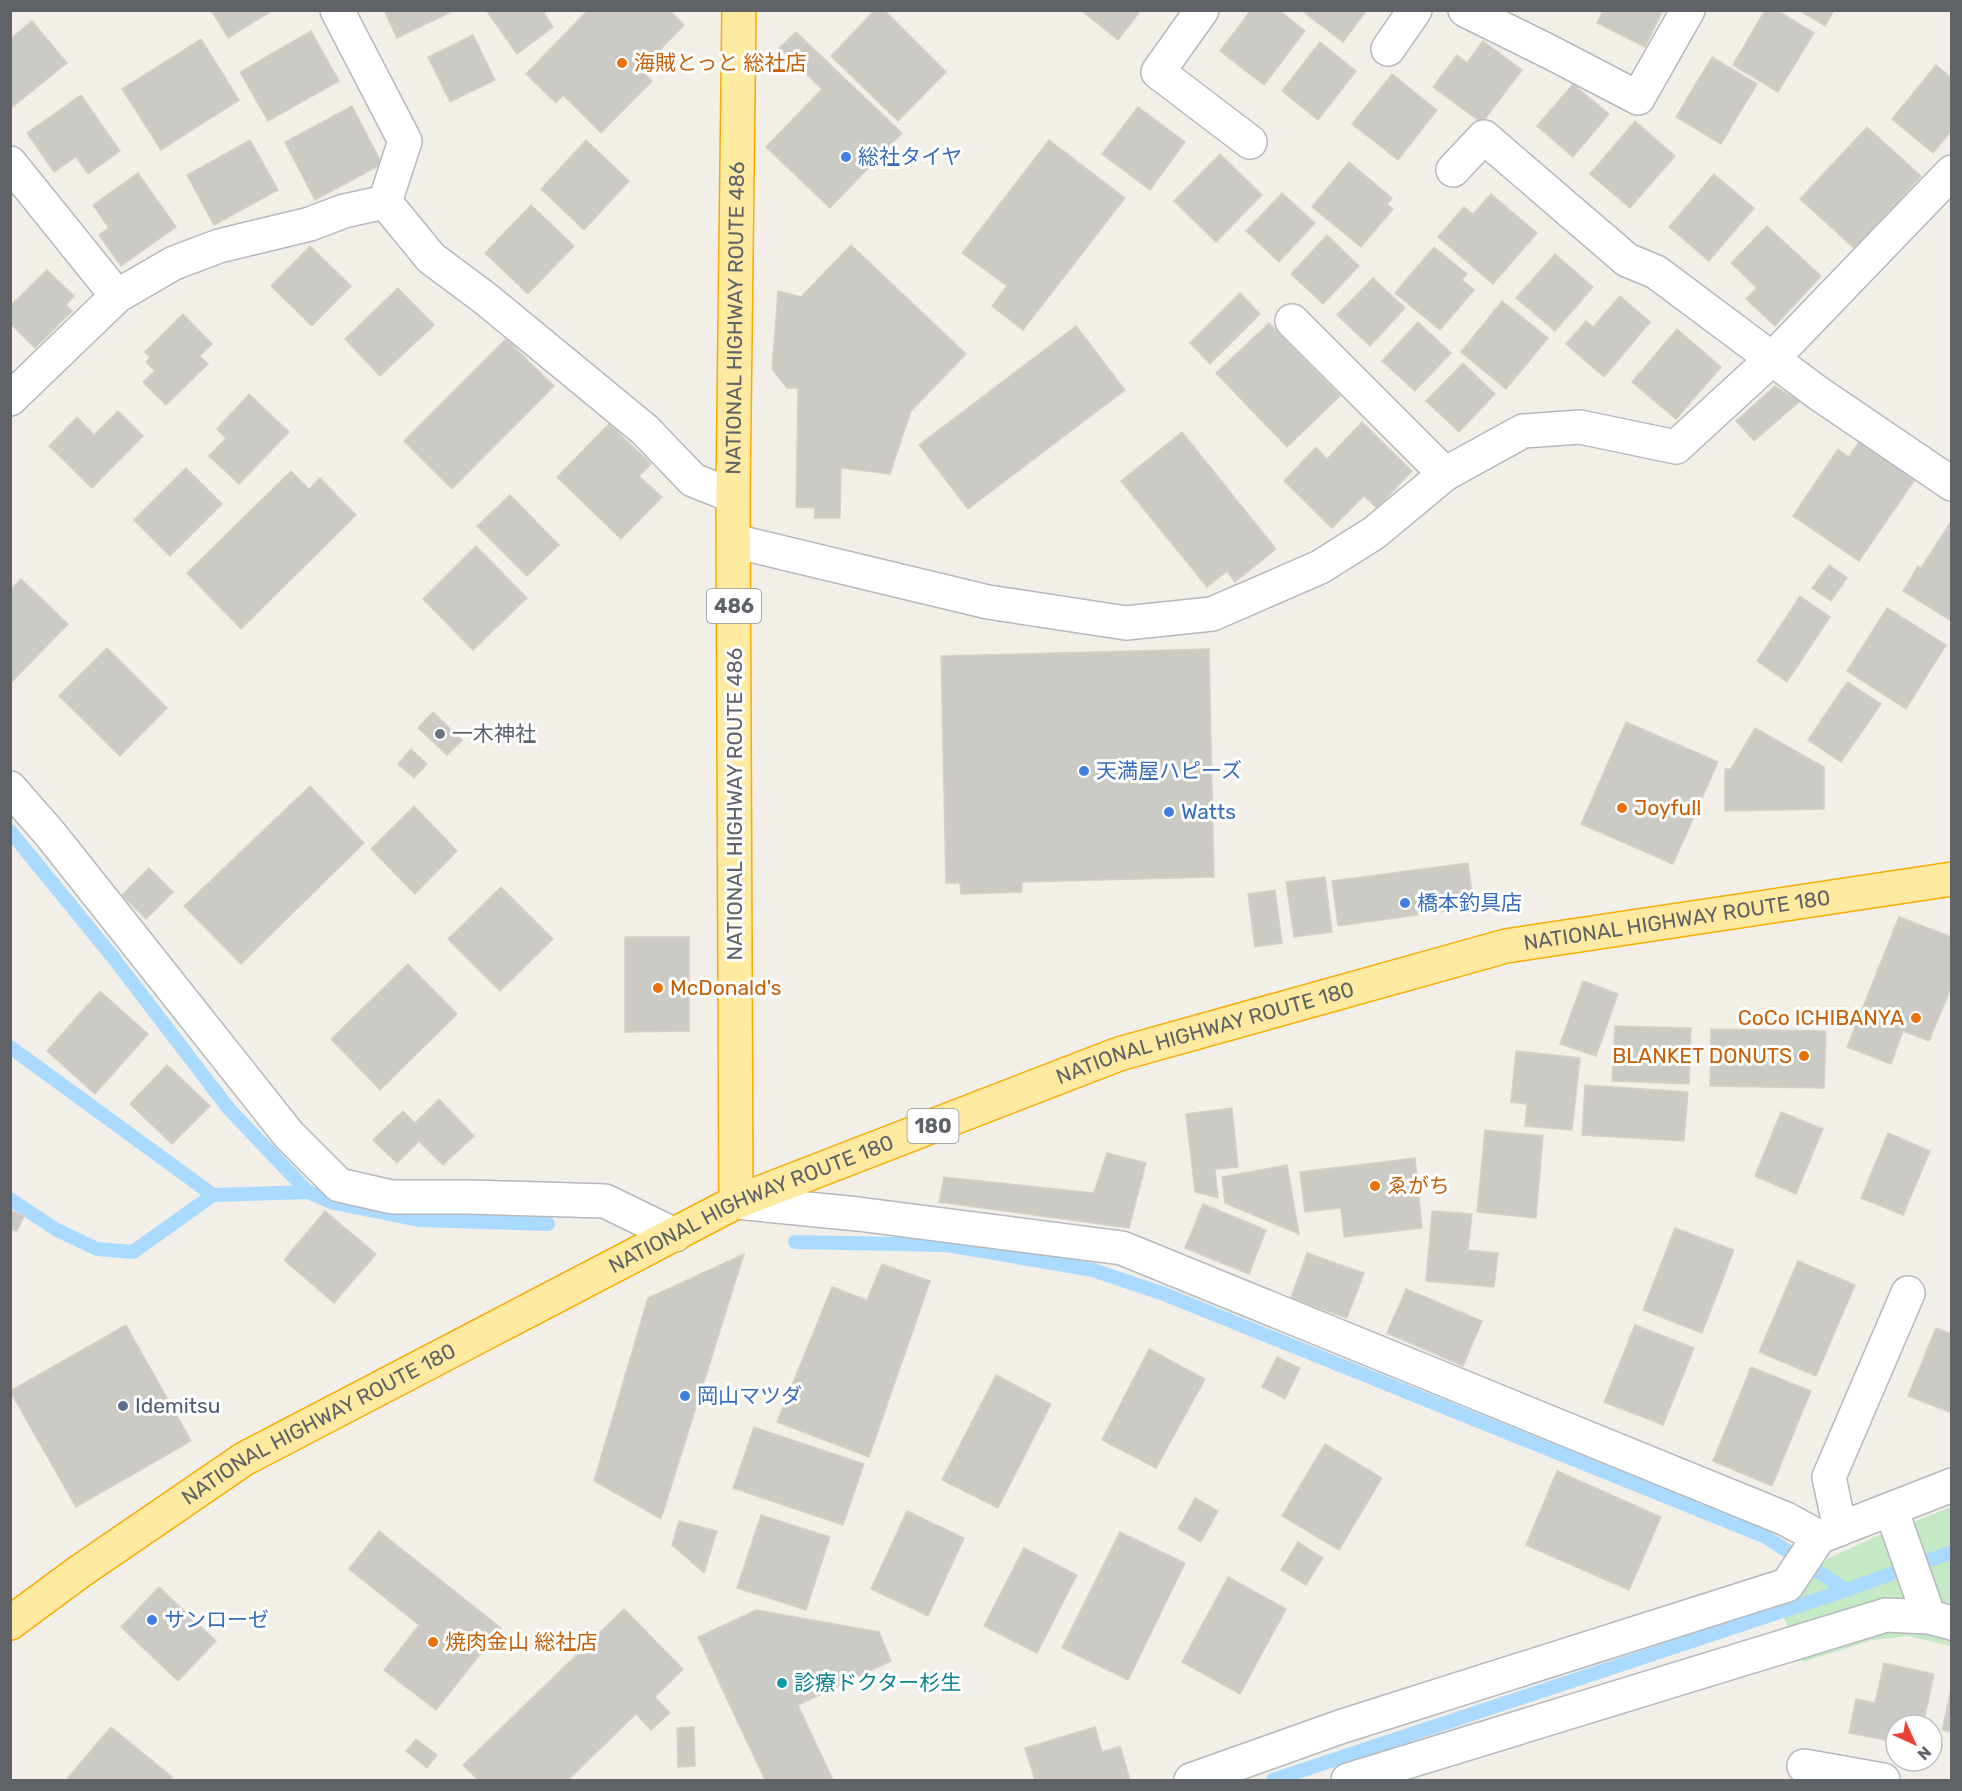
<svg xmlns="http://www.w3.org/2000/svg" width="1962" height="1791" font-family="Rubik,'Noto Sans JP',sans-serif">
	<rect width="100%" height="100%" fill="#f1efe8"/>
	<!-- green -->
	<path fill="#c5e8c5" d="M 1951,1507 L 1951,1646 L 1908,1636 L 1872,1640 L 1803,1662 L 1779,1606 L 1793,1599 L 1827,1559 L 1877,1536 Z"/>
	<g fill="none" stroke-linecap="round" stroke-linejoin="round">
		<!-- stream -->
		<g stroke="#aadaff" stroke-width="14">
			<path d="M 10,831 L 112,956 L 229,1109 L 308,1192 L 334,1203 L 419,1220 L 548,1224"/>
			<path d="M 10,1047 L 213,1195 L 308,1192"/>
			<path d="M 10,1199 L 57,1230 L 97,1249 L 133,1252 L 213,1195"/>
			<path d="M 795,1242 L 946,1245 L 1093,1270 L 1164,1294 L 1766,1537 L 1846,1590"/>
			<path d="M 1273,1780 L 1846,1590 L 1952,1552"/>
		</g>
	</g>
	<!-- building -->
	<g fill="#cccac5" stroke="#d6d1c6" stroke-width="1.5">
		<path d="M 211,10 L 273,10 L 228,38 Z"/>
		<path d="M 384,10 L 455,10 L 397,38 Z"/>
		<path d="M 486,10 L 547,10 L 544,13 L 553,27 L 517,54 Z"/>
		<path d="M 588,10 L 669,10 L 684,25 L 641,70 L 652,81 L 601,133 L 563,95 L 556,103 L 526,74 Z"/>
		<path d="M 875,10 L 884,10 L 946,72 L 898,121 L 831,56 Z"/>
		<path d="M 1081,10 L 1141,10 L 1118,40 Z"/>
		<path d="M 1251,10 L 1279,10 L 1305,31 L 1264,85 L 1220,51 Z"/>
		<path d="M 1301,10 L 1367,10 L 1343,42 Z"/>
		<path d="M 1603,10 L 1663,10 L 1645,47 L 1597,23 Z"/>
		<path d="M 1765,10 L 1777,10 L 1814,33 L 1778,92 L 1733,65 Z"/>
		<path d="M 1799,10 L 1834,10 L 1825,26 Z"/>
		<path d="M 32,21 L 67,63 L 10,109 L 10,39 Z"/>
		<path d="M 311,31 L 339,81 L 268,121 L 240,72 Z"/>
		<path d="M 796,32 L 902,133 L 830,208 L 766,147 L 822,89 L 779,48 Z"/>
		<path d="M 473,35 L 495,80 L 450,102 L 428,57 Z"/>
		<path d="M 201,39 L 239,100 L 161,150 L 122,89 Z"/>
		<path d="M 1483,41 L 1522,70 L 1482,123 L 1433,87 L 1457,55 L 1467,63 Z"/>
		<path d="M 1320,42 L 1356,71 L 1318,120 L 1282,91 Z"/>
		<path d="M 1712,57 L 1757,84 L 1721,144 L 1676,117 Z"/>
		<path d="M 1936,65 L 1952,78 L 1952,130 L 1933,153 L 1892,119 Z"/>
		<path d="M 1392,74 L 1437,110 L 1398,160 L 1352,124 Z"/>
		<path d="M 1573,84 L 1609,114 L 1573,157 L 1537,126 Z"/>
		<path d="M 81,95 L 120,151 L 88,174 L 76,157 L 54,172 L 27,133 Z"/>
		<path d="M 352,106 L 382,164 L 315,200 L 285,142 Z"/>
		<path d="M 1138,107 L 1185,142 L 1150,190 L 1102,154 Z"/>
		<path d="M 1635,121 L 1675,156 L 1630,208 L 1590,174 Z"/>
		<path d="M 1867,127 L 1921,176 L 1855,249 L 1800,199 Z"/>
		<path d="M 250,140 L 278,190 L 214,225 L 187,175 Z"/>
		<path d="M 586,140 L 629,181 L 584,230 L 541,189 Z"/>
		<path d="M 1049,140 L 1125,198 L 1023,330 L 992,306 L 1007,286 L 962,253 Z"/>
		<path d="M 1220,154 L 1262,195 L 1216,242 L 1174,201 Z"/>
		<path d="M 1349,162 L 1392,198 L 1387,204 L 1393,209 L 1361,247 L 1312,207 Z"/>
		<path d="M 138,173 L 176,227 L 121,266 L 99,235 L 109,228 L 93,205 Z"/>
		<path d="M 1714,174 L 1754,208 L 1709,261 L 1669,227 Z"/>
		<path d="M 1282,193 L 1315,223 L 1279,262 L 1246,231 Z"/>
		<path d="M 1491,194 L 1537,233 L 1493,284 L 1438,237 L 1464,207 L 1473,214 Z"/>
		<path d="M 531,205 L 574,246 L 528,294 L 485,253 Z"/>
		<path d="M 1767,226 L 1821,276 L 1775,326 L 1746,299 L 1757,288 L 1731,263 Z"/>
		<path d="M 1327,235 L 1359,266 L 1323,304 L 1291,274 Z"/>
		<path d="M 851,245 L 966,354 L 911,411 L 890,474 L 841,468 L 840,518 L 814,518 L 815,508 L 796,507 L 798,388 L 787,388 L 772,369 L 778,291 L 801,297 Z"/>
		<path d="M 310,246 L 351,286 L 312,326 L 271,286 Z"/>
		<path d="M 1434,247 L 1467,274 L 1462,280 L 1474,290 L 1440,330 L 1395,293 Z"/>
		<path d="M 1555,254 L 1593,287 L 1555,331 L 1516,298 Z"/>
		<path d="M 47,270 L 74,296 L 66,305 L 72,311 L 35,348 L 10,323 L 10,306 Z"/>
		<path d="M 1373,278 L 1405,308 L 1370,346 L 1337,315 Z"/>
		<path d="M 398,288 L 434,325 L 380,376 L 345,339 Z"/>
		<path d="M 1240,293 L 1260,314 L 1210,364 L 1190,343 Z"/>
		<path d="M 1620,296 L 1650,322 L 1604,377 L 1566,344 L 1586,321 L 1593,327 Z"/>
		<path d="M 1502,301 L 1548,338 L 1506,389 L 1461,352 Z"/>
		<path d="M 183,314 L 212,344 L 200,356 L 208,364 L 166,405 L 143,382 L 155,371 L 146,362 L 150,357 L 145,352 Z"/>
		<path d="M 1418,322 L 1451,353 L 1415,391 L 1382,361 Z"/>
		<path d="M 1269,323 L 1340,396 L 1287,447 L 1216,373 Z"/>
		<path d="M 1076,326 L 1125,390 L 968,509 L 919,445 Z"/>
		<path d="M 1677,329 L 1721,367 L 1676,419 L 1632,382 Z"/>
		<path d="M 506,339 L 554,386 L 452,489 L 404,441 Z"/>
		<path d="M 1463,363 L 1495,394 L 1459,432 L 1426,401 Z"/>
		<path d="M 1775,386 L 1800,401 L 1754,441 L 1736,421 Z"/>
		<path d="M 249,394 L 289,432 L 239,484 L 209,456 L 226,438 L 217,429 Z"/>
		<path d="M 118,411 L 143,436 L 92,488 L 49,446 L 77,417 L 94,435 Z"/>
		<path d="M 1362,422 L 1412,471 L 1377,508 L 1364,496 L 1332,528 L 1284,481 L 1316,447 L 1327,459 Z"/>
		<path d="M 609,424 L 651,464 L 639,476 L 662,497 L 621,539 L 557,477 Z"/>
		<path d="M 1182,432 L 1276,549 L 1235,582 L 1227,571 L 1207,587 L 1121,481 Z"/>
		<path d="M 1860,440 L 1916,478 L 1859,561 L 1793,516 L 1838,449 L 1849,457 Z"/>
		<path d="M 186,468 L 222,504 L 170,556 L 134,520 Z"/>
		<path d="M 291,471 L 309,489 L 320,478 L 356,515 L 241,629 L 187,573 Z"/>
		<path d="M 510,495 L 559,545 L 527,576 L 477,526 Z"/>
		<path d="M 1952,520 L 1952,618 L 1950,620 L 1903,591 L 1918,566 L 1921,568 Z"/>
		<path d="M 476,546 L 527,598 L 473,650 L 423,599 Z"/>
		<path d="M 1829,565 L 1847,578 L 1831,601 L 1812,588 Z"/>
		<path d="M 21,579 L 68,624 L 10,684 L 10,590 Z"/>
		<path d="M 1800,596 L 1830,617 L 1787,682 L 1757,661 Z"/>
		<path d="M 1887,608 L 1946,645 L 1906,709 L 1847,671 Z"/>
		<path d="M 107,648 L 167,708 L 120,756 L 59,696 Z"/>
		<path d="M 1209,649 L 1214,877 L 1022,882 L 1022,892 L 961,894 L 960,883 L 946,883 L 941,656 Z"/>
		<path d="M 1847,682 L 1881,704 L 1841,762 L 1808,740 Z"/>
		<path d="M 433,712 L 462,740 L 447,755 L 418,728 Z"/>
		<path d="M 1626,722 L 1718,762 L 1673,864 L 1581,824 Z"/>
		<path d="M 1755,728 L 1824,767 L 1824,809 L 1725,811 L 1725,769 L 1731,769 Z"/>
		<path d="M 411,749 L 427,764 L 414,778 L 398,764 Z"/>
		<path d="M 310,786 L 364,843 L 241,964 L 184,906 Z"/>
		<path d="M 414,806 L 457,851 L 415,894 L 371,849 Z"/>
		<path d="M 1468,863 L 1474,907 L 1338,926 L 1332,881 Z"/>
		<path d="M 149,868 L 173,892 L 146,919 L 122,895 Z"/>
		<path d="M 1325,877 L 1332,932 L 1294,937 L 1286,882 Z"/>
		<path d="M 501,887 L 553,939 L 500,991 L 448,939 Z"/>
		<path d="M 1275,890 L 1282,943 L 1255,947 L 1248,894 Z"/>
		<path d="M 1899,917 L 1952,937 L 1952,985 L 1929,1041 L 1903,1031 L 1891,1064 L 1847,1047 Z"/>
		<path d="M 625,937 L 689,937 L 689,1031 L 625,1032 Z"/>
		<path d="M 408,964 L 457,1014 L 380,1090 L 331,1039 Z"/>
		<path d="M 1583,981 L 1618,994 L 1596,1056 L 1560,1044 Z"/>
		<path d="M 100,991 L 148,1034 L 95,1094 L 47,1051 Z"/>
		<path d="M 1615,1026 L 1691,1028 L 1689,1084 L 1612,1081 Z"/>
		<path d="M 1711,1029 L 1826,1031 L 1824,1088 L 1710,1086 Z"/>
		<path d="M 1516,1051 L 1580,1058 L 1572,1130 L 1525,1126 L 1527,1104 L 1511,1102 Z"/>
		<path d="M 167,1065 L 210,1106 L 172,1144 L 130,1104 Z"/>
		<path d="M 1585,1085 L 1688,1092 L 1684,1141 L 1582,1135 Z"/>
		<path d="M 439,1099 L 474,1136 L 443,1165 L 419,1141 L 397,1163 L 373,1140 L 403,1111 L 415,1123 Z"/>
		<path d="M 1232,1108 L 1238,1167 L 1215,1169 L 1218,1198 L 1195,1192 L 1186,1114 Z"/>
		<path d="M 1781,1112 L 1823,1129 L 1796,1194 L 1755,1176 Z"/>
		<path d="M 1485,1130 L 1543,1136 L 1536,1218 L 1477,1212 Z"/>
		<path d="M 1888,1133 L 1930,1151 L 1903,1215 L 1861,1198 Z"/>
		<path d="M 1107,1153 L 1146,1163 L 1129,1228 L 939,1202 L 944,1177 L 1094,1193 Z"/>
		<path d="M 1415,1158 L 1422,1228 L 1344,1237 L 1341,1208 L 1305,1212 L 1300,1172 Z"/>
		<path d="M 1287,1165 L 1299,1234 L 1225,1203 L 1222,1177 Z"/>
		<path d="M 1203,1204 L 1266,1230 L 1249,1274 L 1185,1248 Z"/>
		<path d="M 10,1210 L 24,1216 L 17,1231 L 10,1229 Z"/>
		<path d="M 325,1211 L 376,1254 L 334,1303 L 284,1260 Z"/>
		<path d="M 1432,1211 L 1472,1214 L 1468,1250 L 1498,1253 L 1494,1287 L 1426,1281 Z"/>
		<path d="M 1675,1228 L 1734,1250 L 1702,1333 L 1643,1310 Z"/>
		<path d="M 1307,1253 L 1364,1273 L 1347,1318 L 1291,1298 Z"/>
		<path d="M 744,1254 L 661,1519 L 594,1481 L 648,1298 Z"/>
		<path d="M 1798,1261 L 1855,1285 L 1816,1376 L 1759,1352 Z"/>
		<path d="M 882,1264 L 930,1281 L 869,1457 L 777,1422 L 832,1287 L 867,1300 Z"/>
		<path d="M 1406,1289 L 1482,1321 L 1463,1366 L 1387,1333 Z"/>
		<path d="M 126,1325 L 191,1441 L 76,1507 L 10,1391 Z"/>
		<path d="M 1635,1325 L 1694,1348 L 1663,1425 L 1604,1402 Z"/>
		<path d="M 1936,1328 L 1952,1334 L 1952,1413 L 1908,1396 Z"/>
		<path d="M 1149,1349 L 1205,1379 L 1156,1468 L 1102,1440 Z"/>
		<path d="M 1277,1357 L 1300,1368 L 1285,1399 L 1262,1387 Z"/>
		<path d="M 1751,1367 L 1811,1391 L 1772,1486 L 1713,1461 Z"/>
		<path d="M 996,1375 L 1051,1404 L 998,1508 L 942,1480 Z"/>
		<path d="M 754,1427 L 864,1464 L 843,1525 L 733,1488 Z"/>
		<path d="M 1325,1444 L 1382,1478 L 1339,1550 L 1282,1516 Z"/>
		<path d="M 1557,1471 L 1661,1517 L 1629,1590 L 1526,1545 Z"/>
		<path d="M 1195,1498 L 1218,1511 L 1201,1542 L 1178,1529 Z"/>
		<path d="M 907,1511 L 964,1538 L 928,1616 L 871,1589 Z"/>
		<path d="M 761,1515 L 830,1537 L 806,1610 L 737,1588 Z"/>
		<path d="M 679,1521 L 717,1531 L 704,1573 L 672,1545 Z"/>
		<path d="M 379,1531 L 501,1628 L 436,1710 L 384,1670 L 419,1625 L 349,1569 Z"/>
		<path d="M 1120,1532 L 1185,1563 L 1128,1680 L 1062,1648 Z"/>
		<path d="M 1298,1542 L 1323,1558 L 1306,1585 L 1281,1570 Z"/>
		<path d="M 1024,1548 L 1077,1575 L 1037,1653 L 984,1626 Z"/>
		<path d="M 1228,1577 L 1286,1609 L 1240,1694 L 1182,1662 Z"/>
		<path d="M 159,1587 L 216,1641 L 178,1681 L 121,1627 Z"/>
		<path d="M 624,1609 L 683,1669 L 655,1697 L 670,1713 L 651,1730 L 636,1714 L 568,1780 L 478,1780 L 463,1765 Z"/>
		<path d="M 756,1610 L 879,1632 L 891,1661 L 798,1705 L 833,1780 L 765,1780 L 698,1637 Z"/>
		<path d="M 1884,1663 L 1934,1674 L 1923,1725 L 1896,1725 L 1896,1742 L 1849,1733 L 1856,1699 L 1875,1703 Z"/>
		<path d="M 1952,1686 L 1952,1732 L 1942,1730 Z"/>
		<path d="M 111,1727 L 172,1777 L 169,1780 L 66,1780 Z"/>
		<path d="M 694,1727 L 695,1766 L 678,1767 L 677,1728 Z"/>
		<path d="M 1095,1727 L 1102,1752 L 1120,1746 L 1130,1780 L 1035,1780 L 1025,1748 Z"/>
		<path d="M 416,1739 L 437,1755 L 427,1768 L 406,1751 Z"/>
	</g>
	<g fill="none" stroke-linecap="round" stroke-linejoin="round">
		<defs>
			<g id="minor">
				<path d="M 337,10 L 405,141 L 385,202"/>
				<path d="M 1202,10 L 1158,72 L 1250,142"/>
				<path d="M 1465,10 L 1550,52 L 1638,98 L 1688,10"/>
				<path d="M 1388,49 L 1415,10"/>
				<path d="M 10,163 L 117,296"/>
				<path d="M 1453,170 L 1484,137 L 1627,260 L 1656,272 L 1818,393 L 1952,484"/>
				<path d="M 1292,321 L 1445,474"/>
				<path d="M 10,399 L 117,296 L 174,263 L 219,246 L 310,224 L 344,211 L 385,202 L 431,258 L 486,299 L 645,430 L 693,480 L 733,496"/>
				<path d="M 734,541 L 988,602 L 1126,623 L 1212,614 L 1320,567 L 1374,533 L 1445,474 L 1523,431 L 1580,427 L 1676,447 L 1772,359 L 1952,172"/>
				<path d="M 10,788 L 51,835 L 289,1135 L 339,1185 L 392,1197 L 470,1197 L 605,1201 L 675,1235"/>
				<path d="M 736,1202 L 858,1214 L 1122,1248 L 1786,1519 L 1819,1537"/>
				<path d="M 1891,1509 L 1929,1617"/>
				<path d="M 1840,1529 L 1829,1477 L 1908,1293"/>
				<path d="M 1804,1766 L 1883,1780"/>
				<path d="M 1191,1780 L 1340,1727 L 1787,1585 L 1819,1537 L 1952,1485"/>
				<path d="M 1348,1780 L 1886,1615 L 1929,1617 L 1952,1623"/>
			</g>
			<g id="trunk">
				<path id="s1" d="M 736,1202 L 733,496 L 739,10"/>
				<path id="s2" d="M 10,1623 L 79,1572 L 244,1459 L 736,1202 L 1119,1054 L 1506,946 L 1952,879"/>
			</g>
		</defs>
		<!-- minor casing -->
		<use href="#minor" stroke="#b5b8bc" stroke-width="36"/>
		<!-- trunk casing -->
		<use href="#trunk" stroke="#f9ab00" stroke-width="36"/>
		<!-- minor -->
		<use href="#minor" stroke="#fff" stroke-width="33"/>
		<!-- trunk -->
		<use href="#trunk" stroke="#feeaa1" stroke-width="33"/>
	</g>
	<!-- markers -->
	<g fill="#e8710a" stroke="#fff" stroke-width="2">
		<circle cx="622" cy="63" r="6"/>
		<circle cx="1622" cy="808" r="6"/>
		<circle cx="658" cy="988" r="6"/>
		<circle cx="1916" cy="1018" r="6"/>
		<circle cx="1804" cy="1056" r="6"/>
		<circle cx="1375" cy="1186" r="6"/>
		<circle cx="433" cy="1642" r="6"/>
	</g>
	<g fill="#3f7fe0" stroke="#fff" stroke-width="2">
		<circle cx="846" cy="157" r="6"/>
		<circle cx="1084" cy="771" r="6"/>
		<circle cx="1169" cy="812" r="6"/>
		<circle cx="1405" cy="903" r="6"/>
		<circle cx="685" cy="1396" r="6"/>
		<circle cx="152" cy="1620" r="6"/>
	</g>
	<circle fill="#6b7280" stroke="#fff" stroke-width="2" cx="440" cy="734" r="6"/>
	<circle fill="#5c6f8a" stroke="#fff" stroke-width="2" cx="123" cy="1406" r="6"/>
	<circle fill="#0f9aa8" stroke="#fff" stroke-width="2" cx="782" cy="1683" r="6"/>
	<g text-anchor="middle" stroke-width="6" stroke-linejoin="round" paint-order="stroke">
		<!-- shield labels -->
		<g fill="#fff" stroke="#8f9295" stroke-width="1.5">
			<rect x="707" y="589" width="54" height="34" rx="4.5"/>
			<rect x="907.5" y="1109" width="51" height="34" rx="4.5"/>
		</g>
		<g font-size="20" font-weight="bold" fill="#5f6368">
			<text x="734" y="613">486</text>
			<text x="933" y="1133">180</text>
		</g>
		<!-- food labels -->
		<g font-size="21" fill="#c56008" stroke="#fff" text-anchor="start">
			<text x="634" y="70">海賊とっと 総社店</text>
			<text x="1634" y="815">Joyfull</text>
			<text x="670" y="995">McDonald's</text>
			<text x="1904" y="1025" text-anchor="end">CoCo ICHIBANYA</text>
			<text x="1792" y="1063" text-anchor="end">BLANKET DONUTS</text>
			<text x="1387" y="1193">ゑがち</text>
			<text x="445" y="1649">焼肉金山 総社店</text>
		</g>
		<!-- shop labels -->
		<g font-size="21" fill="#366cbe" stroke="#fff" text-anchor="start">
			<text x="858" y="164">総社タイヤ</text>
			<text x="1096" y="778">天満屋ハピーズ</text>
			<text x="1181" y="819">Watts</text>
			<text x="1417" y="910">橋本釣具店</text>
			<text x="697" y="1403">岡山マツダ</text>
			<text x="164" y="1627">サンローゼ</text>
		</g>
		<!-- street labels -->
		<g font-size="21" fill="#5f6368" stroke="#fff">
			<text dy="7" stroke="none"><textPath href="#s1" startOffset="884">NATIONAL HIGHWAY ROUTE 486</textPath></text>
			<text transform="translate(735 804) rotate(-90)" y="7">NATIONAL HIGHWAY ROUTE 486</text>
			<text dy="7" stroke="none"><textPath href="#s2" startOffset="1826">NATIONAL HIGHWAY ROUTE 180</textPath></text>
			<text dy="7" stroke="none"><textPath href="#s2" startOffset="1340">NATIONAL HIGHWAY ROUTE 180</textPath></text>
			<text dy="7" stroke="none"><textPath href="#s2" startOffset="854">NATIONAL HIGHWAY ROUTE 180</textPath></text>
			<text dy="7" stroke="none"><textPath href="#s2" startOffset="368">NATIONAL HIGHWAY ROUTE 180</textPath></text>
		</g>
		<!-- worship labels -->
		<g font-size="21" fill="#5b616d" stroke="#fff" text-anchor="start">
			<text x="452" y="741">一木神社</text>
		</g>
		<!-- service labels -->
		<g font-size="21" fill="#4e5e75" stroke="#fff" text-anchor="start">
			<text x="135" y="1413">Idemitsu</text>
		</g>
		<!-- culture labels -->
		<g font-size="21" fill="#0d838f" stroke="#fff" text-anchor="start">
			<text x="794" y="1690">診療ドクター杉生</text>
		</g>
	</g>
	<!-- border -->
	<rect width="1962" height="1791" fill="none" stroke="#5f6368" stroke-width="24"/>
	<!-- north arrow -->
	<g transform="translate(1914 1743) rotate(135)"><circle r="28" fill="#ffffff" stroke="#bfc1c3" stroke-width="1.5"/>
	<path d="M0-4.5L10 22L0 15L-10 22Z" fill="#ea4335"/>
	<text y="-9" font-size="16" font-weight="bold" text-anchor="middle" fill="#5f6368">N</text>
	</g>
</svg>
